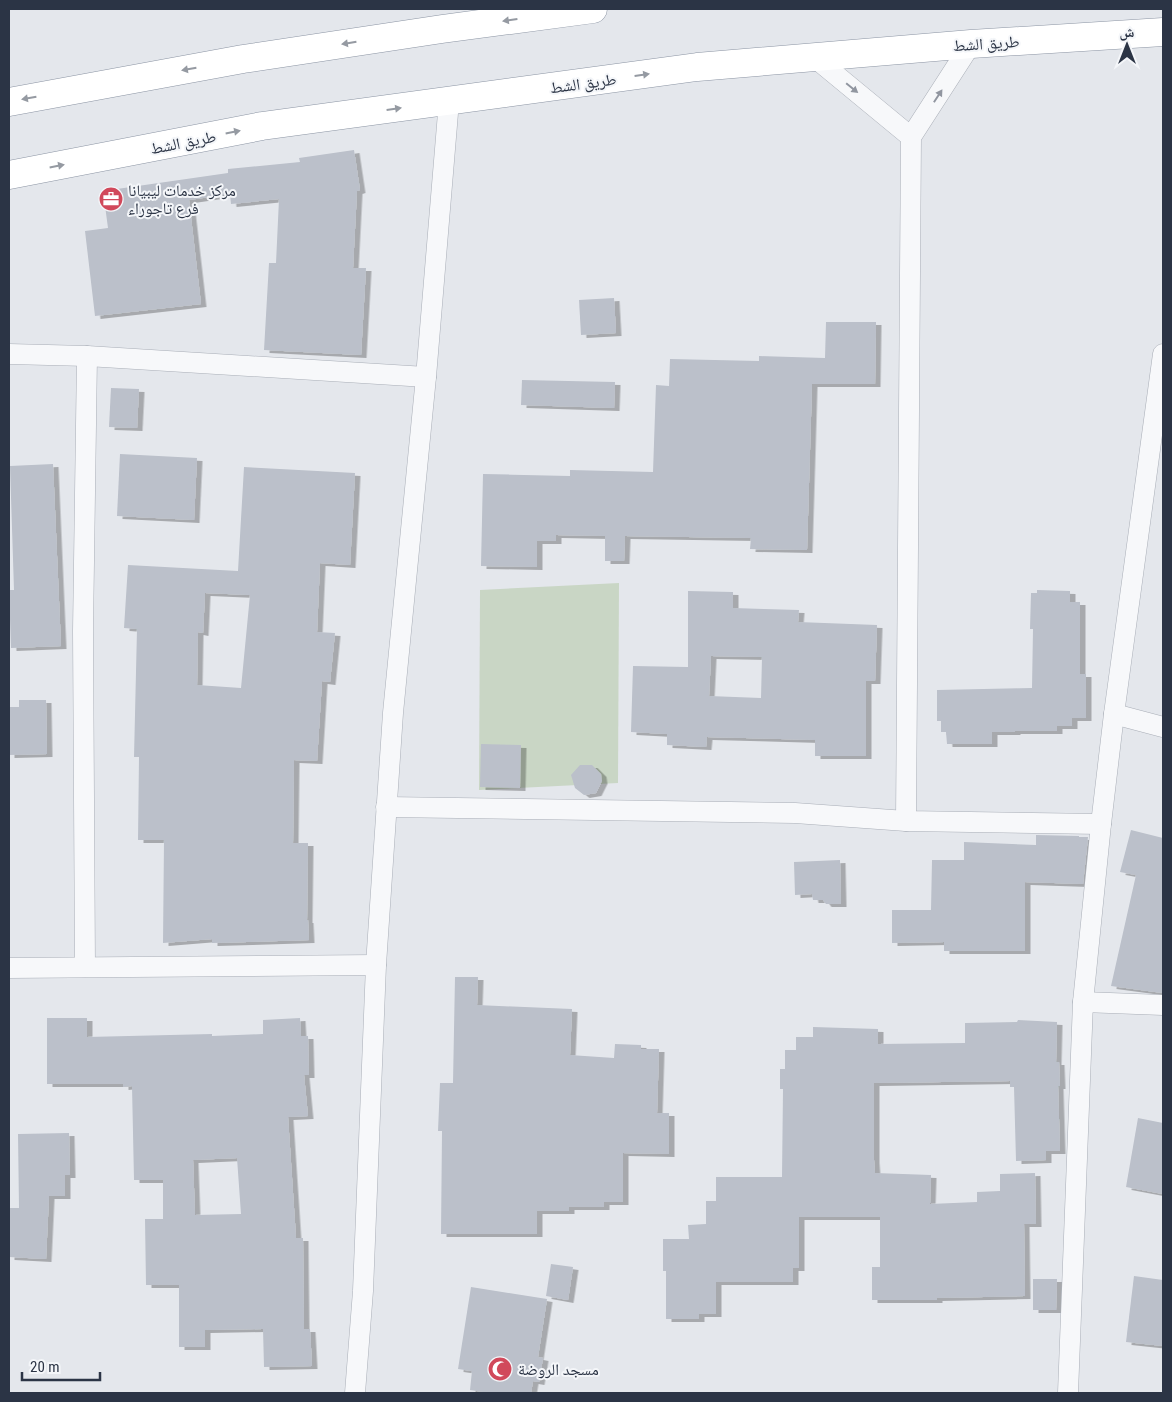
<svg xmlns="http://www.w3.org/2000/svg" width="1172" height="1402" font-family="'Roboto Condensed','Noto Naskh Arabic',sans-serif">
	<defs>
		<filter id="shadow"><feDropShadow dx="5.5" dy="3" stdDeviation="0" flood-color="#0004"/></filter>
	</defs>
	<rect width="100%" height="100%" fill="#e4e7ec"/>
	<!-- green -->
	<path fill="#c9d6c5" d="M 619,583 L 618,783 L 479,790 L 480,590 Z"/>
	<!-- building -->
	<g fill="#bbc0ca" fill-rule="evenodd" filter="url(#shadow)">
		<path d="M 354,150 L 360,190 L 357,191 L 353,268 L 366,268 L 361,355 L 264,350 L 269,263 L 276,263 L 279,199 L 231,204 L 230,194 L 189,200 L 201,304 L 95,316 L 85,231 L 108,228 L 103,191 L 228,173 L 228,169 L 300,162 L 299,158 Z"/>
		<path d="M 614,298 L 616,333 L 581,335 L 579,300 Z"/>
		<path d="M 826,322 L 876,322 L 875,384 L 812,384 L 807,550 L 750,549 L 751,538 L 625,536 L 624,561 L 605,561 L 605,536 L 556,535 L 556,541 L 537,541 L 537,567 L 481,566 L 483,474 L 570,476 L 570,470 L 653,472 L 656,385 L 669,386 L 670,359 L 759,361 L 759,356 L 825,358 Z"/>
		<path d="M 522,380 L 615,382 L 614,408 L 521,405 Z"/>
		<path d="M 111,388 L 139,389 L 137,428 L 109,427 Z"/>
		<path d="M 120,454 L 197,458 L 194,520 L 117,516 Z"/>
		<path d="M 53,464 L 61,646 L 11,648 L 9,590 L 14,590 L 10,466 Z"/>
		<path d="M 244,467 L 355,473 L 350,565 L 320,563 L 317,632 L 335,633 L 330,682 L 322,681 L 317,761 L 294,760 L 293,843 L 308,843 L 307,920 L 308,920 L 309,940 L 212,943 L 212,939 L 163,943 L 164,840 L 138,840 L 139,757 L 134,757 L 137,629 L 124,628 L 128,565 L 238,571 ZM 205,593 L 250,595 L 241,688 L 197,685 L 198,632 L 203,633 Z"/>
		<path d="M 1037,590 L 1070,591 L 1070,602 L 1080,602 L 1080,674 L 1086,674 L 1086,718 L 1072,718 L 1072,726 L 1057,726 L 1057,731 L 1015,731 L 1015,732 L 992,732 L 992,744 L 947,744 L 946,732 L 941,732 L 941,721 L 937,721 L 937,690 L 1032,688 L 1033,629 L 1030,629 L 1031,593 L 1037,593 Z"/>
		<path d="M 688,591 L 733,592 L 733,608 L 799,610 L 798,622 L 877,625 L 875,681 L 866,681 L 866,756 L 815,756 L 815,740 L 707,737 L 706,747 L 667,745 L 667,734 L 631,732 L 633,666 L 688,667 ZM 711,656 L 762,657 L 761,698 L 709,696 Z"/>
		<path d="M 19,700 L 46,700 L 47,754 L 9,755 L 9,707 L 19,707 Z"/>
		<path d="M 481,744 L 521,745 L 520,788 L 480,787 Z"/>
		<path d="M 580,765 L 592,765 L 601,774 L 602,781 L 596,793 L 584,795 L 575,788 L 571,775 Z"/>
		<path d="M 1131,830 L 1163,838 L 1163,993 L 1111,986 L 1136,875 L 1120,872 Z"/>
		<path d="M 1036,835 L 1079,836 L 1079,837 L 1088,837 L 1083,884 L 1025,882 L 1025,951 L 944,951 L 944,942 L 892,943 L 892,910 L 931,910 L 932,860 L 964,860 L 964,842 L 1036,845 Z"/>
		<path d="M 840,860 L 841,904 L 826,904 L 823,900 L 813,900 L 812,894 L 795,895 L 794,862 Z"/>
		<path d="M 455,977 L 478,977 L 477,1005 L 572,1009 L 570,1055 L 614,1058 L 615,1044 L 641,1045 L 641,1049 L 659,1049 L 657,1113 L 669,1113 L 669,1154 L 623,1153 L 623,1202 L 604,1202 L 604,1207 L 569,1207 L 569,1211 L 537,1211 L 537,1234 L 441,1234 L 442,1131 L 438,1131 L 440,1083 L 453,1083 Z"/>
		<path d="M 47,1018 L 87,1018 L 87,1037 L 212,1034 L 212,1036 L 263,1034 L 263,1020 L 300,1018 L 301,1036 L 308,1036 L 309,1075 L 304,1075 L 308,1116 L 288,1117 L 296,1238 L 303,1238 L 304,1329 L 310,1329 L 312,1366 L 264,1367 L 263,1329 L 205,1330 L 205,1347 L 179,1347 L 179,1285 L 146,1285 L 145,1219 L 163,1219 L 163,1180 L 134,1180 L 132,1086 L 123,1087 L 123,1084 L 47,1084 ZM 237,1158 L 241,1214 L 195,1215 L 193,1160 Z"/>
		<path d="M 1018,1020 L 1057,1022 L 1056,1062 L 1059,1062 L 1060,1086 L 1058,1086 L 1060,1151 L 1046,1151 L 1046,1160 L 1016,1161 L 1014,1087 L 1010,1087 L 1010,1081 L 874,1083 L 874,1160 L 875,1173 L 931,1175 L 930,1204 L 977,1202 L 977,1192 L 1000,1191 L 1000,1174 L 1035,1173 L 1036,1224 L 1024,1224 L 1025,1296 L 937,1298 L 937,1300 L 872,1300 L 872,1267 L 880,1267 L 880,1217 L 799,1217 L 799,1268 L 793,1268 L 793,1282 L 716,1282 L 716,1314 L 699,1314 L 699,1319 L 666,1319 L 666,1271 L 663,1271 L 663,1239 L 689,1239 L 688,1225 L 706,1224 L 706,1201 L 716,1201 L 716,1177 L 782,1177 L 783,1089 L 780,1089 L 780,1069 L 785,1069 L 785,1050 L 796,1050 L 796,1037 L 813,1037 L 813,1027 L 878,1029 L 878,1044 L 965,1043 L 965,1023 L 1017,1022 Z"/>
		<path d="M 1138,1118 L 1163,1123 L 1163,1194 L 1126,1187 Z"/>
		<path d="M 69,1133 L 70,1175 L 65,1175 L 65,1196 L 49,1196 L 46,1259 L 9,1257 L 9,1208 L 19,1208 L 18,1134 Z"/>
		<path d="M 551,1264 L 573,1267 L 568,1300 L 546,1296 Z"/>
		<path d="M 1134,1276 L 1163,1280 L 1163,1346 L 1126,1342 Z"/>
		<path d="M 1033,1279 L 1057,1279 L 1056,1310 L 1033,1310 Z"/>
		<path d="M 471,1287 L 547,1299 L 538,1357 L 543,1358 L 539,1382 L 533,1381 L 531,1393 L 491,1393 L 470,1390 L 472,1371 L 458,1369 Z"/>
	</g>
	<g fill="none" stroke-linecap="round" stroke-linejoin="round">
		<defs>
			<g id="minor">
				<path d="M 814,57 L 911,137"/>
				<path d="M 9,354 L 87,356 L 426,377"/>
				<path d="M 1114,714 L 1163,727"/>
				<path d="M 386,807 L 795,813 L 906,821 L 1101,824"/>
				<path d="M 906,821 L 911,137 L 971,44"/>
				<path d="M 85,967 L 83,631 L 87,356"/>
				<path d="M 9,968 L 376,965"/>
				<path d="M 1083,1002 L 1163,1005"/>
				<path d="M 355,1393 L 363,1291 L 376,965 L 393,713 L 426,377 L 449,101"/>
				<path d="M 1068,1393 L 1083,1002 L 1101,824 L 1114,714 L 1163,354"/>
			</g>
			<g id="trunk">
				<path d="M 9,102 L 243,59 L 442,29 L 593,9"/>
				<path d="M 9,175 L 262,126 L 697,67 L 971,44 L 1163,32"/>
			</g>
		</defs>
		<!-- minor casing -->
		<use href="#minor" stroke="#a9aeb7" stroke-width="21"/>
		<!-- trunk casing -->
		<use href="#trunk" stroke="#8b94a3" stroke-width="29"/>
		<!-- minor -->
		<use href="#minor" stroke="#f7f8fa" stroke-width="20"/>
		<!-- trunk -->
		<use href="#trunk" stroke="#fff" stroke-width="28"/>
	</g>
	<!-- one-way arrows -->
	<defs><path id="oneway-solid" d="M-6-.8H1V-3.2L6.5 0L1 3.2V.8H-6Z" transform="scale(1.25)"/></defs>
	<g fill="#959aa2">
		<use href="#oneway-solid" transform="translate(510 20) rotate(172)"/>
		<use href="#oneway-solid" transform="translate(349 43) rotate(171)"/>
		<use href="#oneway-solid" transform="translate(189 69) rotate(170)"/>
		<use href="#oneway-solid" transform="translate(642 75) rotate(-8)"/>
		<use href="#oneway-solid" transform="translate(29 98) rotate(170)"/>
		<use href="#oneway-solid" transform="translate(394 109) rotate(-8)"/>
		<use href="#oneway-solid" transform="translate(233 132) rotate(-11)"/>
		<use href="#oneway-solid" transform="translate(57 166) rotate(-11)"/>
	</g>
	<g fill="#9196a0">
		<use href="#oneway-solid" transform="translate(852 88) rotate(39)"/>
		<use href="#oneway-solid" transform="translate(938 96) rotate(-57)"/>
	</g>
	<!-- icons -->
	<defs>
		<symbol id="office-disc" viewBox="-11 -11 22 22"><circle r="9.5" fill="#d1495b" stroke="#f4f6f9"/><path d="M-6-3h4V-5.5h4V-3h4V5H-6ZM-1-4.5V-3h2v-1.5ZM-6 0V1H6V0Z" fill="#fff"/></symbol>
		<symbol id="mosque-disc" viewBox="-11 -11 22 22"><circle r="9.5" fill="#d1495b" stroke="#f4f6f9"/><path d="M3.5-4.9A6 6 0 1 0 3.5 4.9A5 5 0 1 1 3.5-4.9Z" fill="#fff"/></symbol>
	</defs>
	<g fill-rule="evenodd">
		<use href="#office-disc" x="97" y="185" width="28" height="28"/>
		<use href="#mosque-disc" x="486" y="1355" width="28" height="28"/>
	</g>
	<g text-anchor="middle" stroke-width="4" stroke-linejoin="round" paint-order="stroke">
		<!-- street labels -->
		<g font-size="16" fill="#2b3445" stroke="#f4f6f9">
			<text transform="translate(986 43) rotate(-4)" y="6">طريق الشط</text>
			<text transform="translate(583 83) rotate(-8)" y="6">طريق الشط</text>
			<text transform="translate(183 142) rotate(-11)" y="6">طريق الشط</text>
		</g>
		<!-- poi labels -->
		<g font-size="16" fill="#2b3445" stroke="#f4f6f9" text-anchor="start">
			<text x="128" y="196">مركز خدمات ليبيانا<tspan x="128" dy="18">فرع تاجوراء</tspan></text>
			<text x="518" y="1375">مسجد الروضة</text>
		</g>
	</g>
	<!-- border -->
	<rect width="1172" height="1402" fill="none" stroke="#2b3445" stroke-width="20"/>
	<!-- north arrow -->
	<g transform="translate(1127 45)" stroke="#f4f6f9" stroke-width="4" paint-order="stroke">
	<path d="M0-4L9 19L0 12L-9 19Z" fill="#2b3445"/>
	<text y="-8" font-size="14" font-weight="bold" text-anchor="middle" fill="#2b3445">ش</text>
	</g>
	<!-- scale -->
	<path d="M22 1372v8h78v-8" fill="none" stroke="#2b3445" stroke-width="2.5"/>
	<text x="30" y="1372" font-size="15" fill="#2b3445" stroke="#f4f6f9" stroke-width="4" paint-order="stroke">20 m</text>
</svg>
